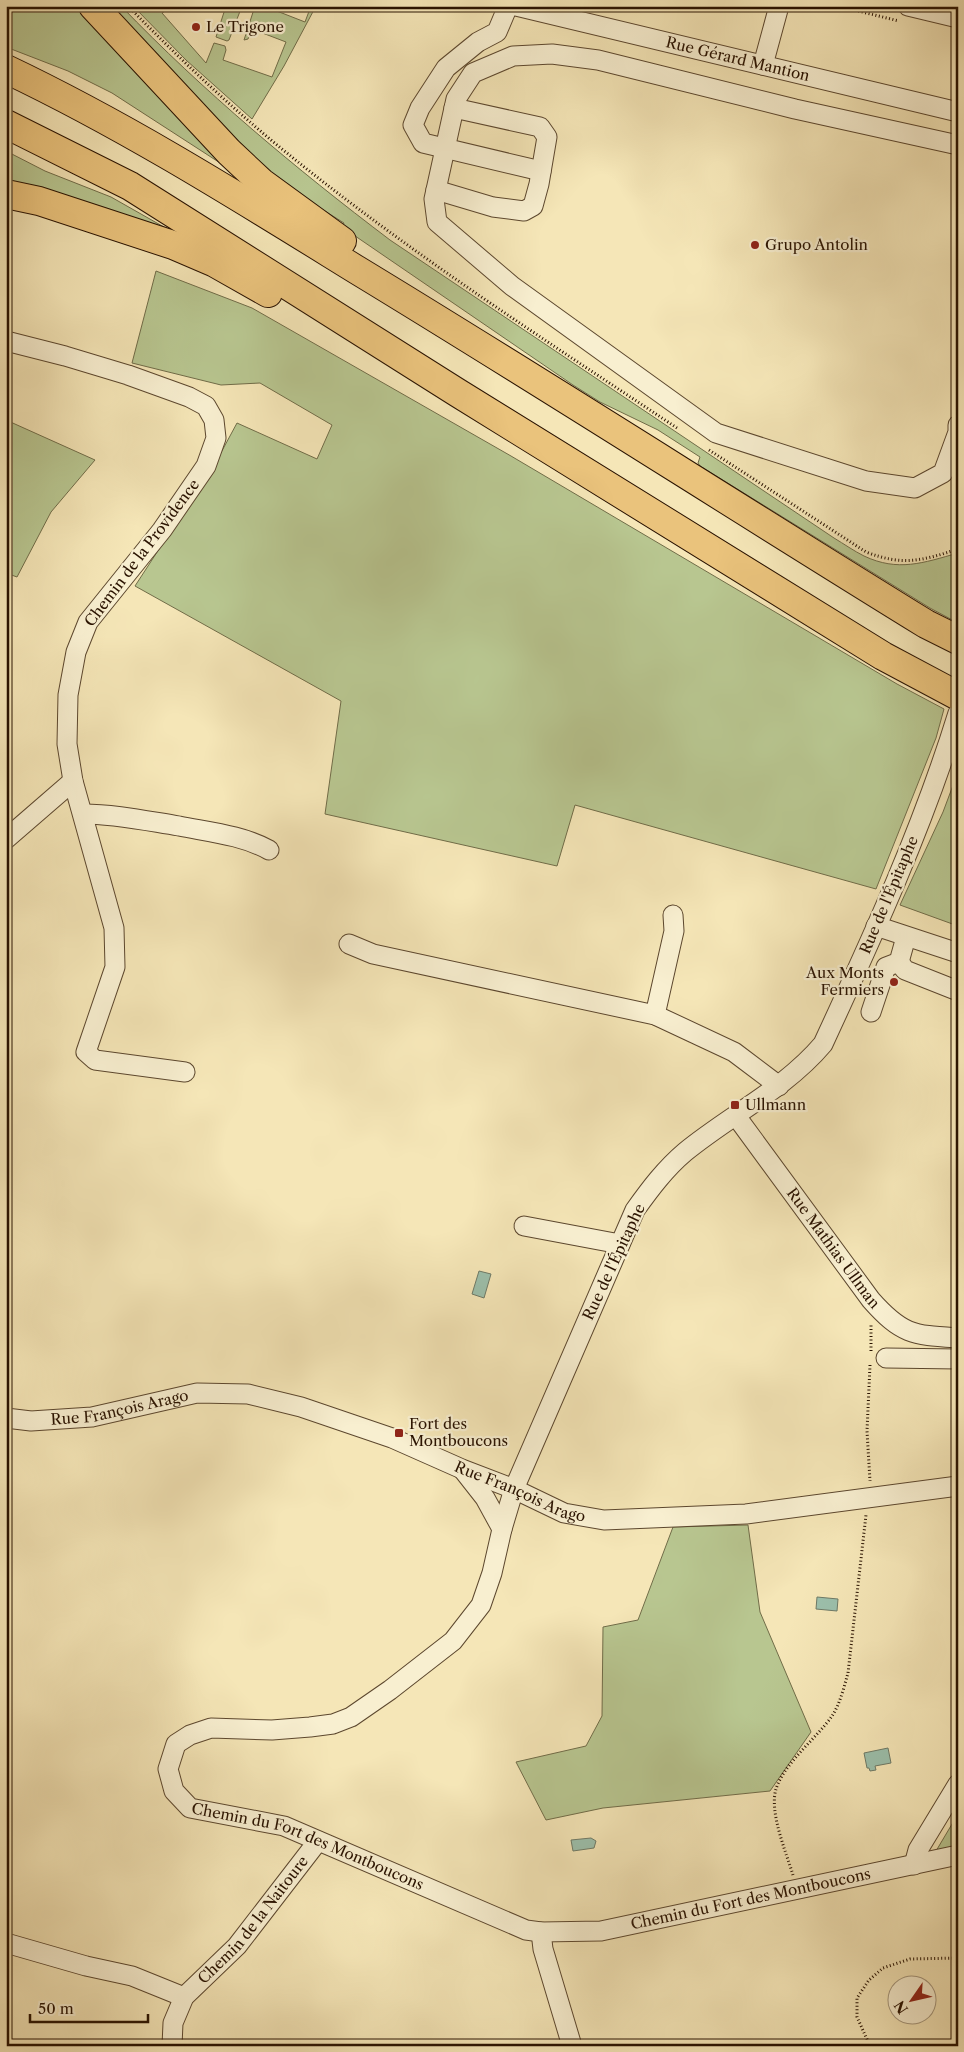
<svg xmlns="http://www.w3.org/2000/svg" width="964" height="2052" font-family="'Libre Caslon Text',serif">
	<rect width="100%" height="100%" fill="#f5e6b7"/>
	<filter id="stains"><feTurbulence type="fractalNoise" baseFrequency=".004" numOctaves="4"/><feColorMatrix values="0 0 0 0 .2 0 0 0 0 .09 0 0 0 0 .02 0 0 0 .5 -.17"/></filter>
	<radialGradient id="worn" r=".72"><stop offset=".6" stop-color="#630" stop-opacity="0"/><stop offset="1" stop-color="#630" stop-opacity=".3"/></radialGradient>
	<!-- green -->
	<g fill="#b8c690" stroke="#706c48">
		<path d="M 6,6 L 81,6 L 231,170 L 112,93 L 68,71 L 6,47 Z"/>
		<path d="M 107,6 L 121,6 C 204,92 295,168 390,240 L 834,538 C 844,544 854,551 864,556 C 898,572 923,563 958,553 L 958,623 L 930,608 L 700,466 L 698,463 L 700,457 L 658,430 L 600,402 L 573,385 L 342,227 L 344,223 L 293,191 L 249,155 Z"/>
		<path d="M 133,6 L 164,6 L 167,10 L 162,13 L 206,63 L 214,43 L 225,46 L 226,50 L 223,60 L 272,77 L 286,42 L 252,29 L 248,39 L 244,40 L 255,6 L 264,6 L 305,22 L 311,6 L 316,6 L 284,66 L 252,119 L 186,60 Z"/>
		<path d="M 226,6 L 242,6 L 229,40 L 227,41 L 216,37 Z"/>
		<path d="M 6,151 L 45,171 L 111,197 L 171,231 L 6,185 Z"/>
		<path d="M 156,271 L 252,308 L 511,456 L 897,684 L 944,709 L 936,738 L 876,889 L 575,805 L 557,866 L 325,814 L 341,701 L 135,586 L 217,460 L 237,423 L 317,459 L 332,425 L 260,383 L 221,385 L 132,363 Z"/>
		<path d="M 6,420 L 95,460 L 51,512 L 17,577 L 6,573 Z"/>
		<path d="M 958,772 L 958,926 L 900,905 L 943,812 Z"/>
		<path d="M 748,1525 L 760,1612 L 811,1732 L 770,1791 L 603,1808 L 546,1820 L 516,1762 L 586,1746 L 602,1716 L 603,1627 L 638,1620 L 673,1527 Z"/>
		<path d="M 958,1814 L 958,1847 L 936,1851 Z"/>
	</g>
	<!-- water -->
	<g fill="#9cc0ac" stroke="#6e7a67">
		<path d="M 479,1271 L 491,1274 L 484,1298 L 472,1294 Z"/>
		<path d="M 817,1597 L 838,1599 L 837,1611 L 816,1609 Z"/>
		<path d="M 888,1748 L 891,1763 L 875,1766 L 876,1770 L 870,1771 L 869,1768 L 867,1768 L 864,1753 Z"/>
		<path d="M 591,1838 L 596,1841 L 594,1848 L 573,1851 L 571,1840 Z"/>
	</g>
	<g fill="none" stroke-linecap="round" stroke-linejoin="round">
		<defs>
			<g id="minor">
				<path d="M 508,6 L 497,32 L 478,42 L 446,68 L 420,108 L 413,125 L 423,143 L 541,171"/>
				<path id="s1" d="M 516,6 L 958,112"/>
				<path d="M 908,6 L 958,18"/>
				<path d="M 763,65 L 779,6"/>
				<path d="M 958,145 L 795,109 L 598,60 L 552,54 L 513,56 L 473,73 L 456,99 L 434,199 L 437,222 L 512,286 L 716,433 L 866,481 L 915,488 L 943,473 L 958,432 L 958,425"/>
				<path d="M 436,190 L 493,207 L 524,211 L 533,206 L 539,184 L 547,137 L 540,127 L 454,108"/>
				<path d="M 6,341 L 65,356 L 128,375 L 189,397 L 206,406 L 214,420 L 216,438 L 206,466 L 162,530 L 88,622 L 76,652 L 68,695 L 67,744 L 73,781 L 114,928 L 115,967 L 86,1052 L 95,1060 L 185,1072"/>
				<path id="s2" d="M 958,713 C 923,827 873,936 823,1044 C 785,1089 730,1115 685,1152 C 665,1169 650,1189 635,1210 L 514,1489 L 502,1529 L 492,1573 L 481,1605 L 453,1641 L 390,1690 L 351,1717 L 333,1724 L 310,1727 L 272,1730 L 211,1728 L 190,1735 L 176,1744 L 168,1769 L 174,1791 L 190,1808 L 284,1826 L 526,1930 L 541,1932 L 601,1931 L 958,1855"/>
				<path d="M 83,814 C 115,814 147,821 179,826 C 209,832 242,835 269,850"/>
				<path d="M 6,839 L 73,781"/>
				<path d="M 876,926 L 958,953"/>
				<path d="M 349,944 L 373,954 L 655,1015 L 734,1052 L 779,1086"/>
				<path d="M 899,962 L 905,970 L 958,991"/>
				<path d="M 871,1012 L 886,967 L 899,962 L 906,937"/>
				<path d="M 655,1015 L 674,931 L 673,915"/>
				<path id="s3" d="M 736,1116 L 871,1300 C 902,1335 913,1335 958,1338"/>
				<path d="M 524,1226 L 620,1244"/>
				<path d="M 886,1358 L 958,1359"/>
				<path id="s4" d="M 6,1418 L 31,1421 L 92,1417 L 197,1393 L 248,1394 L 301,1407 L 392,1438 L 462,1469 L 514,1489 L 564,1513 L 604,1520 L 746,1514 L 958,1486"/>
				<path d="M 463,1470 L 485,1498 L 502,1529"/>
				<path d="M 914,1865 L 918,1850 L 958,1784"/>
				<path d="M 541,1932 L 543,1949 L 572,2046"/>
				<path d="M 6,1943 L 86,1966 L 132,1976 L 184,1997"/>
				<path id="s5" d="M 172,2046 L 173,2023 L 184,1997 L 237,1946 L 318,1841"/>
			</g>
			<g id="highway">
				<path d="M 93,6 L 229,152 L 261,182 L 342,241"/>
				<path d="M 6,69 C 128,127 242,199 357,270 C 548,386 736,507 926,624 L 958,640"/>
				<path d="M 6,124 L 130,186 L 458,393 L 883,656 L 958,696"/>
				<path d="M 6,194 L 39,201 L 173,245 L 215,263 L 268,293"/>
			</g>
		</defs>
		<!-- minor casing -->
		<use href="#minor" stroke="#5c472e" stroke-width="21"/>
		<!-- highway casing -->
		<use href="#highway" stroke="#291200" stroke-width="30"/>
		<!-- path -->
		<g stroke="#291200" stroke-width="3" stroke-dasharray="1 2.5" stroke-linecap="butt">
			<path d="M 128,6 C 174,53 221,98 271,140 C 399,246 539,336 677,428"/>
			<path d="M 838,6 L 899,21"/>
			<path d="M 709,450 L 866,552 C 902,566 922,561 958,549"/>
			<path d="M 871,1351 L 871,1325"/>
			<path d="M 870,1365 L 867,1431 L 870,1481"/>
			<path d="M 793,1875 C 786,1852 769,1812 776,1789 C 784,1763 817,1738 832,1716 C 840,1704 844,1687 848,1673 L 866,1515"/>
			<path d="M 870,2046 L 857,2017 L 857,1998 L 869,1980 L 883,1968 L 910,1959 L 958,1958"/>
		</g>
		<!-- minor -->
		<use href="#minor" stroke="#f8efd0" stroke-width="19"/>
		<!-- highway -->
		<use href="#highway" stroke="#eac37c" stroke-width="28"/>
	</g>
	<!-- markers -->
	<g fill="#8f2418" stroke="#f8efd0" stroke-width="2">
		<circle cx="196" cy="27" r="5"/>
		<circle cx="755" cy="245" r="5"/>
		<circle cx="894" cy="982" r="5"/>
		<rect x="730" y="1100" width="10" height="10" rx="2.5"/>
		<rect x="394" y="1428" width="10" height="10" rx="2.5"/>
	</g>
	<g text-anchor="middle" stroke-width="4.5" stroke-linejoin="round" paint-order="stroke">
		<!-- poi labels -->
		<g font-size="15" fill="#291200" stroke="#f8efd0" text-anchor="start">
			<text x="206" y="32">Le Trigone</text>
			<text x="765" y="250">Grupo Antolin</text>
			<text x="884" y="978" text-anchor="end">Aux Monts<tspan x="884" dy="17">Fermiers</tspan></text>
			<text x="745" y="1110">Ullmann</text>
			<text x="409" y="1429">Fort des<tspan x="409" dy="17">Montboucons</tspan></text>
		</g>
		<!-- street labels -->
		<g font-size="15" fill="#291200" stroke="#f8efd0">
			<text dy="5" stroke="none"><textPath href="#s1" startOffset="228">Rue Gérard Mantion</textPath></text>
			<text transform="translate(142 553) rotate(-53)" y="5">Chemin de la Providence</text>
			<text transform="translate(889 895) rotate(-67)" y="5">Rue de l'Épitaphe</text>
			<text dy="5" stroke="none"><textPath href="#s3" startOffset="164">Rue Mathias Ullman</textPath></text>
			<text transform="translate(614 1262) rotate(-65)" y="5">Rue de l'Épitaphe</text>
			<text dy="5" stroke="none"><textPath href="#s4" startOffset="115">Rue François Arago</textPath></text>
			<text dy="5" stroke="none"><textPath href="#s4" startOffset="535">Rue François Arago</textPath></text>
			<text dy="5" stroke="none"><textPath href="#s2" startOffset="1585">Chemin du Fort des Montboucons</textPath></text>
			<text dy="5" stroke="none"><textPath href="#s2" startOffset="2048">Chemin du Fort des Montboucons</textPath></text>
			<text dy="5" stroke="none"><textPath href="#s5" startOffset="155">Chemin de la Naitoure</textPath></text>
		</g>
	</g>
	<!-- margin -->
	<rect width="964" height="2052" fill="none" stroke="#f5e6b7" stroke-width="25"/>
	<rect x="8" y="8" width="949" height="2037" fill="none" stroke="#291200" stroke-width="2.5"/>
	<rect x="12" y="12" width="939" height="2027" fill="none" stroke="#291200"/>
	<!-- north arrow -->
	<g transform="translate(912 2000) rotate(236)"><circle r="24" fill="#f8efd0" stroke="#a5977d"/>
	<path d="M0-4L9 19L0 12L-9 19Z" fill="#8f2418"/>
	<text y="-8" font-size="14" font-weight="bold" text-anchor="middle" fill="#291200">N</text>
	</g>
	<!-- scale -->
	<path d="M30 2014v8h118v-8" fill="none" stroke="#291200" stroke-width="2.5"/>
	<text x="38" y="2014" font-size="15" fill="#291200" stroke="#f8efd0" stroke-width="4" paint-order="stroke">50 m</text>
	<rect width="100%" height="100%" filter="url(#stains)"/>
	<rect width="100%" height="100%" fill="url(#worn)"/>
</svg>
